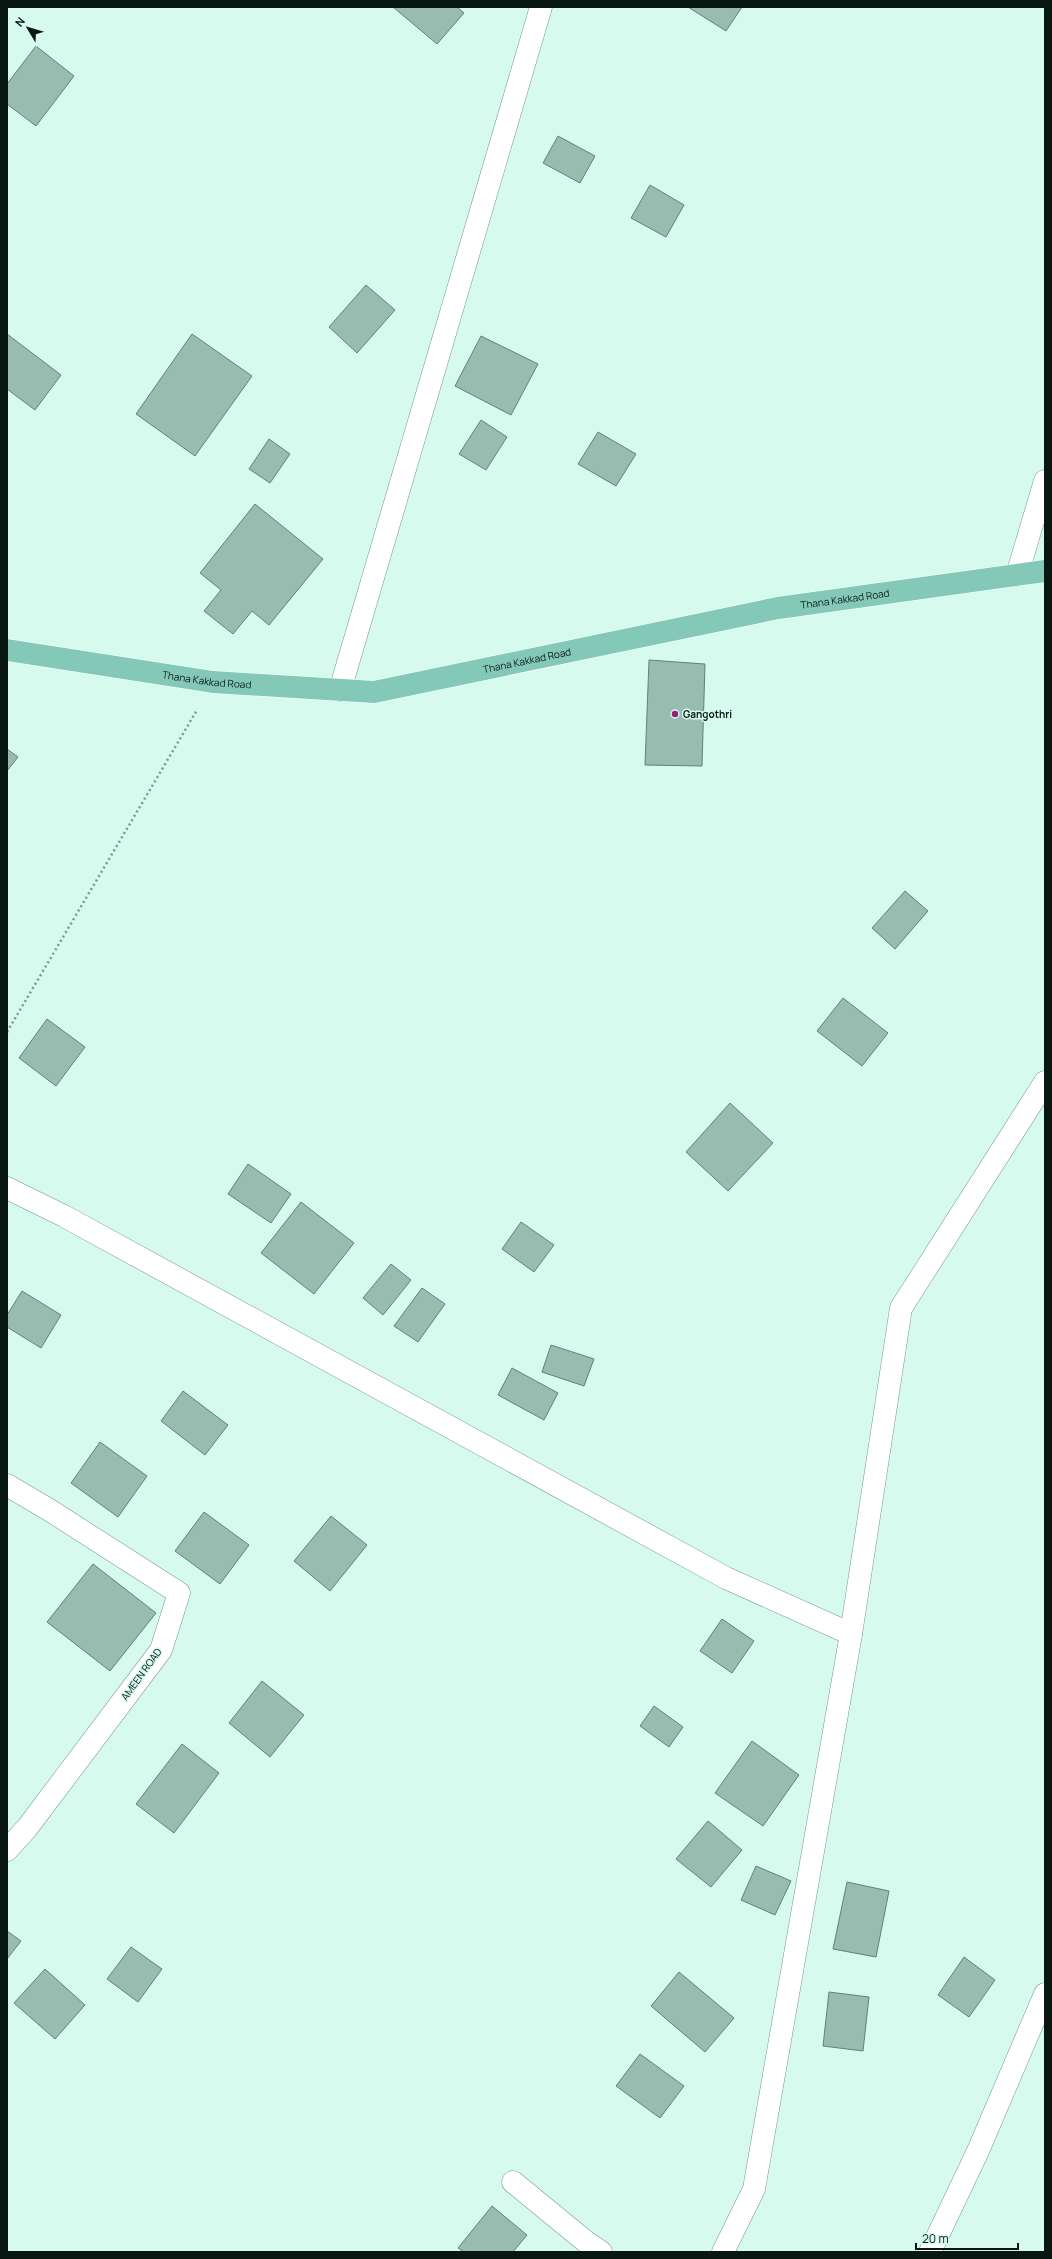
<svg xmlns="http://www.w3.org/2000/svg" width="1052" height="2259" font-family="Manrope,sans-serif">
	<rect width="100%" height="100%" fill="#d6fbee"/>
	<!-- building -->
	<g fill="#98bcb0" stroke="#608277">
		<path d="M 393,7 L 457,7 L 464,13 L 437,44 Z"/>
		<path d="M 688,7 L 742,7 L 726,31 Z"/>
		<path d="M 36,46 L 74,76 L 36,126 L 7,104 L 7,84 Z"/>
		<path d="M 558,136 L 595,156 L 580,183 L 543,163 Z"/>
		<path d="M 650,185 L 684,205 L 666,237 L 631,218 Z"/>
		<path d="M 366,285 L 395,310 L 357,353 L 329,327 Z"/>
		<path d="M 7,334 L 61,375 L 35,410 L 7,389 Z"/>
		<path d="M 192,334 L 252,376 L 195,456 L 136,414 Z"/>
		<path d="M 481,336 L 538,364 L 511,415 L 455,386 Z"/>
		<path d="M 481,420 L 507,437 L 486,470 L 459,454 Z"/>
		<path d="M 598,432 L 636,454 L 616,486 L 578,464 Z"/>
		<path d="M 269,439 L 290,454 L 270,483 L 249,469 Z"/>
		<path d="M 255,504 L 323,559 L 269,625 L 252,611 L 233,634 L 204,611 L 221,590 L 200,573 Z"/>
		<path d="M 649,660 L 705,664 L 702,766 L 645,765 Z"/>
		<path d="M 7,749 L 18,757 L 7,771 Z"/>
		<path d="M 905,891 L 928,911 L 895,949 L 872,928 Z"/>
		<path d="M 843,998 L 888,1033 L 862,1066 L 817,1031 Z"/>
		<path d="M 47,1019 L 85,1047 L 56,1086 L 19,1058 Z"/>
		<path d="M 730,1103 L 773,1143 L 728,1191 L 686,1152 Z"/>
		<path d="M 248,1164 L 291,1194 L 271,1223 L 228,1194 Z"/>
		<path d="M 301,1202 L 354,1243 L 314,1294 L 261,1253 Z"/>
		<path d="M 521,1222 L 554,1245 L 534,1272 L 502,1249 Z"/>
		<path d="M 391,1264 L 411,1280 L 383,1315 L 363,1298 Z"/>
		<path d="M 422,1288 L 445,1304 L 418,1342 L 394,1326 Z"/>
		<path d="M 22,1291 L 61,1315 L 41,1348 L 7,1327 L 7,1315 Z"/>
		<path d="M 551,1345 L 594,1359 L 584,1386 L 542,1372 Z"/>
		<path d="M 512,1368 L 558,1393 L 544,1420 L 498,1395 Z"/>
		<path d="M 183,1391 L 228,1425 L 205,1455 L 161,1421 Z"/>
		<path d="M 100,1442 L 147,1476 L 118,1517 L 71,1483 Z"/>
		<path d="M 204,1512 L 249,1545 L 220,1584 L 175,1551 Z"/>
		<path d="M 331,1516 L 367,1545 L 330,1591 L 294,1561 Z"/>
		<path d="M 93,1564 L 156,1613 L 110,1671 L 47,1622 Z"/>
		<path d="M 722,1619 L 754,1641 L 732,1673 L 700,1651 Z"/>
		<path d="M 262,1681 L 304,1715 L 270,1757 L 229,1723 Z"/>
		<path d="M 654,1706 L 683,1727 L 669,1747 L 640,1726 Z"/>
		<path d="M 752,1741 L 799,1775 L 763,1826 L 715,1793 Z"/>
		<path d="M 182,1744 L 219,1773 L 174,1833 L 136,1804 Z"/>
		<path d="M 708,1821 L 742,1850 L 711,1887 L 676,1859 Z"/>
		<path d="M 756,1866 L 791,1881 L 775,1915 L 741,1900 Z"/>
		<path d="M 847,1882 L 889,1891 L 876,1957 L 833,1949 Z"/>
		<path d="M 7,1931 L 21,1941 L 7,1959 Z"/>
		<path d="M 131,1947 L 162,1969 L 138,2002 L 107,1979 Z"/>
		<path d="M 964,1957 L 995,1980 L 969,2017 L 938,1995 Z"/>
		<path d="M 45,1969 L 85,2005 L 55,2039 L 14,2003 Z"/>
		<path d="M 679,1972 L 734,2018 L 705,2052 L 651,2006 Z"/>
		<path d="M 829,1992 L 869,1997 L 863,2051 L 823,2046 Z"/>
		<path d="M 640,2054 L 684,2086 L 660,2118 L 616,2086 Z"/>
		<path d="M 492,2206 L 527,2235 L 513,2252 L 464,2252 L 458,2248 Z"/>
	</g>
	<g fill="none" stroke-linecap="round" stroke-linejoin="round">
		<defs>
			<g id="minor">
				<path d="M 1017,575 L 1045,481"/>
				<path d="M 340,690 L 541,7"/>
				<path d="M 7,1188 L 64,1216 L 726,1578 L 851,1634 L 754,2189 L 723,2252"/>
				<path d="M 7,1485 L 51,1511 L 179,1593 L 161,1650 L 27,1828 L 7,1850"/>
				<path d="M 851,1634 L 901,1308 L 1045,1082"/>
				<path d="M 513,2182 L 585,2241 L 601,2252"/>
				<path d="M 930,2252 L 978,2151 L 1045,1994"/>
			</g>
			<g id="major">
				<path id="s1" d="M 7,650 L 213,682 L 374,692 L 778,608 L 1045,571"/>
			</g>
		</defs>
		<!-- minor casing -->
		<use href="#minor" stroke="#75988c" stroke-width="23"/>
		<!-- major casing -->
		<use href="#major" stroke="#fff" stroke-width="23"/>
		<!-- path -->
		<path stroke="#7d988f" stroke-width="2.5" stroke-dasharray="2 3" stroke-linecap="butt" d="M 7,1032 L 197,710"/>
		<!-- minor -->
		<use href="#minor" stroke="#fff" stroke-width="22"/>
		<!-- major -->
		<use href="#major" stroke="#84c9b8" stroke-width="22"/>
	</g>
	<!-- markers -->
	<circle fill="#9c1d72" stroke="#d6fbee" stroke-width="1.5" cx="675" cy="714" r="4"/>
	<g text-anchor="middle" stroke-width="3" stroke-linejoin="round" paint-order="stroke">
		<!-- street labels -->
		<g font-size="10" fill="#091712" stroke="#d6fbee">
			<text dy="4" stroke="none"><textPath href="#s1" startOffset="850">Thana Kakkad Road</textPath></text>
			<text dy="4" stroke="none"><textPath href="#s1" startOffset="526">Thana Kakkad Road</textPath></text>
			<text dy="4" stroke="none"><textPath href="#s1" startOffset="202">Thana Kakkad Road</textPath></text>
			<text transform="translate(141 1674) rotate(-54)" y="4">AMEEN ROAD</text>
		</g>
		<!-- poi labels -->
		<g font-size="10" font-weight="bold" fill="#091712" stroke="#d6fbee" text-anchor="start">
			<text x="683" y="718">Gangothri</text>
		</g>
	</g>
	<!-- border -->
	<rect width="1052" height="2259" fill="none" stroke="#091712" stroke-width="16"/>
	<!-- north arrow -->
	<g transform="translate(28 28) rotate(308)" stroke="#d6fbee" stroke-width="3" paint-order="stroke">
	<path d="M0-3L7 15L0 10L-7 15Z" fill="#091712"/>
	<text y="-6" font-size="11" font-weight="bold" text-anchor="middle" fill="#091712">N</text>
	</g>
	<!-- scale -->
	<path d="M916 2243v6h102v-6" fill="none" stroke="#091712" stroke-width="2"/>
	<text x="922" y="2243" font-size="12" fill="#091712" stroke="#d6fbee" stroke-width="3" paint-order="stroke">20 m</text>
</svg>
